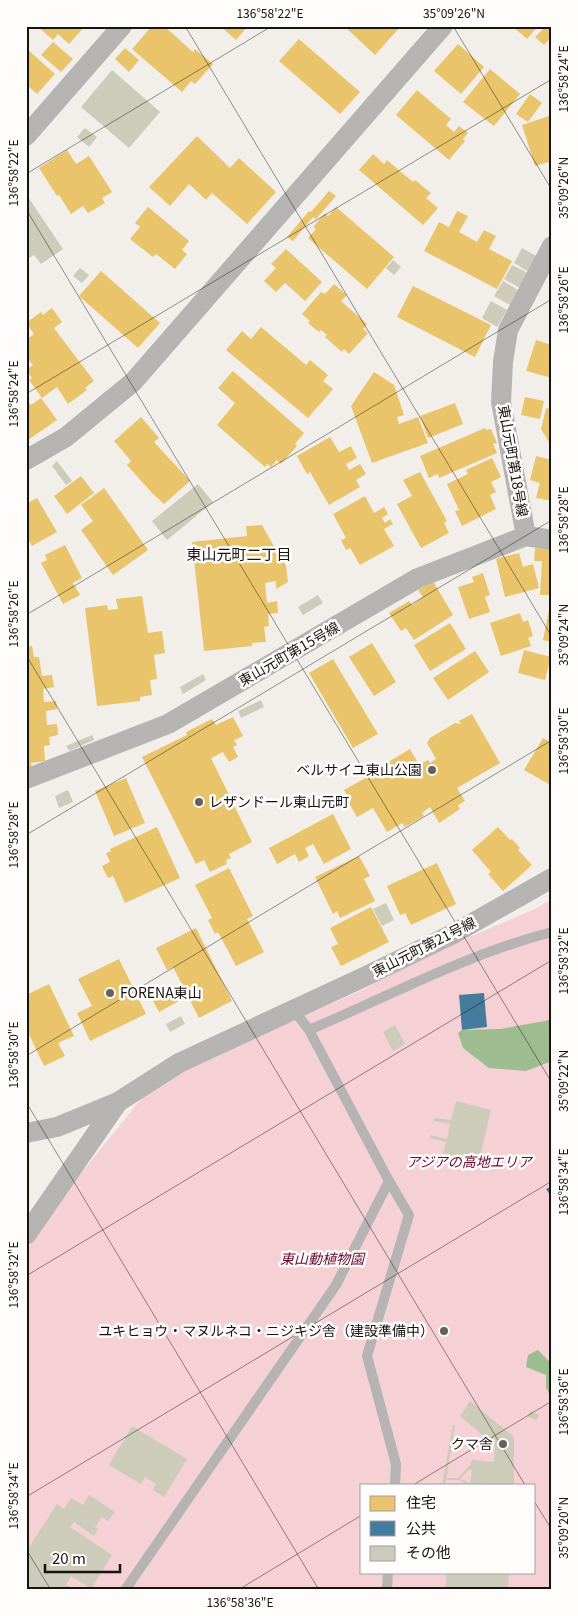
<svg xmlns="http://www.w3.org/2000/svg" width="578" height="1616" font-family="Georgia,'Noto Sans JP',serif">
	<rect width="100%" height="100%" fill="#f2efea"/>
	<!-- green -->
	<path fill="#f5d0d4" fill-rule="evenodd" d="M 552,899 L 552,1590 L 26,1590 L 26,1252 L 49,1213 L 150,1088 L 229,1049 L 358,992 L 437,951 L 535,909 ZM 362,1485 L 534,1485 L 534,1572 L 362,1572 Z"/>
	<!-- water -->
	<g fill="#9dbc90">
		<path d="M 552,1019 L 552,1061 L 526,1071 L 489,1068 L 463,1048 L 458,1033 L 462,1030 L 500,1029 L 545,1021 Z"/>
		<path d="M 538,1350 L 552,1364 L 552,1396 L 550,1396 L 546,1387 L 546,1375 L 526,1367 L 528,1355 Z"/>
	</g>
	<!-- homes -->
	<g fill="#e9c46a">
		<path d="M 37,26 L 85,26 L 69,44 L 58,34 L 53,40 Z"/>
		<path d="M 152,26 L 164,26 L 193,52 L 195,49 L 213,64 L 195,84 L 191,81 L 182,92 L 132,49 Z"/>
		<path d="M 220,26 L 248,26 L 236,40 Z"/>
		<path d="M 344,26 L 401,26 L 375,55 Z"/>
		<path d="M 512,26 L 538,26 L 527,39 Z"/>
		<path d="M 546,26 L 552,26 L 552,37 L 544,45 L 535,37 Z"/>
		<path d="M 299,39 L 360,92 L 340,114 L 279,61 Z"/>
		<path d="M 53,42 L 73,59 L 61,72 L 41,55 Z"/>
		<path d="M 458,44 L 484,67 L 461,94 L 434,71 Z"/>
		<path d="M 26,48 L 55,74 L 37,94 L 26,84 Z"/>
		<path d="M 125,48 L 139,60 L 129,72 L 115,59 Z"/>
		<path d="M 490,69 L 520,94 L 494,126 L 463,102 Z"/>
		<path d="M 417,90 L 451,119 L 446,125 L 454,132 L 459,126 L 468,133 L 463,139 L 465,141 L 449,160 L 396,115 Z"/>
		<path d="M 530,94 L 542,103 L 528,122 L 516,114 Z"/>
		<path d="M 552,115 L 552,161 L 535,166 L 522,125 Z"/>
		<path d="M 197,136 L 230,168 L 239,158 L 276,192 L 247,224 L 212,193 L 206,200 L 189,184 L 170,206 L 149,187 Z"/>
		<path d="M 67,150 L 76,164 L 89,156 L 112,192 L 102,198 L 105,203 L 88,213 L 83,206 L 71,214 L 59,195 L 57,196 L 39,168 Z"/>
		<path d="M 373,154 L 384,164 L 387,160 L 413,182 L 415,180 L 431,193 L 426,198 L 438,208 L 423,225 L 359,170 Z"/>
		<path d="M 329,191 L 336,196 L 316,219 L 313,217 L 293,241 L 287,237 L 309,211 L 311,212 Z"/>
		<path d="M 148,207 L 189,241 L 182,250 L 187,254 L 175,269 L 156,254 L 153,257 L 130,239 L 140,227 L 135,223 Z"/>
		<path d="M 336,207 L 394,257 L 367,289 L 308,238 L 316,229 L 313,227 L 325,213 L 328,216 Z"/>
		<path d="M 457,211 L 468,216 L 459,232 L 477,242 L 484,230 L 496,236 L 489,249 L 512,261 L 497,289 L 424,251 L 439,222 L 449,227 Z"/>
		<path d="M 286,249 L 322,282 L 305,301 L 285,283 L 276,292 L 264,281 L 276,268 L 271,264 Z"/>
		<path d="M 101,271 L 160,323 L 138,348 L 79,296 Z"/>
		<path d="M 334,284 L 347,295 L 341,301 L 367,324 L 363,329 L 368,333 L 349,354 L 344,349 L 342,352 L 325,337 L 327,335 L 321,330 L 319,332 L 308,323 L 310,321 L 302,314 L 321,292 L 325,294 Z"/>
		<path d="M 413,286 L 491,325 L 475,357 L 397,317 Z"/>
		<path d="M 52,308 L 62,322 L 54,328 L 94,381 L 85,388 L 87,390 L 68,404 L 57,387 L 42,398 L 29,380 L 32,378 L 26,370 L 33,365 L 26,357 L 26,340 L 34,334 L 26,323 L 41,312 L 43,315 Z"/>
		<path d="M 261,327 L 306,365 L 310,360 L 328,375 L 323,381 L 333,389 L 308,418 L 226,350 L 242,331 L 251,339 Z"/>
		<path d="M 536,340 L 552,345 L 552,378 L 526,371 Z"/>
		<path d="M 233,371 L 304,433 L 295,444 L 297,446 L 281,464 L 277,460 L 271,467 L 267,464 L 265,467 L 217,425 L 235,403 L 218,388 Z"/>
		<path d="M 374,372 L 394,385 L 404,415 L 397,417 L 399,424 L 418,417 L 428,443 L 372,463 L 351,406 Z"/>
		<path d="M 525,397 L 544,401 L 540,419 L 521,415 Z"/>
		<path d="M 41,398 L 57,420 L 28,440 L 26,438 L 26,399 L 31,405 Z"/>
		<path d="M 455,403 L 463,424 L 428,438 L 420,416 Z"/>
		<path d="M 546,408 L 552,409 L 552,447 L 541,429 Z"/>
		<path d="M 141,417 L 159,438 L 154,442 L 190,481 L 164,504 L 152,493 L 127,465 L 131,461 L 114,441 Z"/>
		<path d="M 485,428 L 486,430 L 491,429 L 497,443 L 493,444 L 497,453 L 439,478 L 438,474 L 429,478 L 420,456 Z"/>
		<path d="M 330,437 L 339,452 L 351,446 L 357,458 L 346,464 L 349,470 L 360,464 L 366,474 L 356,480 L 360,487 L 329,505 L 310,472 L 307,474 L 297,456 Z"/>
		<path d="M 536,456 L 552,460 L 552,501 L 536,498 L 540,483 L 530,480 Z"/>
		<path d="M 492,458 L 501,477 L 491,482 L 496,492 L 490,495 L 496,509 L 462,526 L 455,511 L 459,510 L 447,484 L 468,474 L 466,470 Z"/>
		<path d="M 420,472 L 447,521 L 444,523 L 449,533 L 421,548 L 397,504 L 412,496 L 403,480 Z"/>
		<path d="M 81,476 L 94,493 L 67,514 L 54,496 Z"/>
		<path d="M 104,488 L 148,550 L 113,575 L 81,530 L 93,521 L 81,505 Z"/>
		<path d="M 365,496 L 374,513 L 384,507 L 388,514 L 382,518 L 385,523 L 390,519 L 393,524 L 384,529 L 394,546 L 360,565 L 350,548 L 346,550 L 341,540 L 346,538 L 333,514 Z"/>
		<path d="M 37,498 L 57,532 L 32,546 L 26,535 L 26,504 Z"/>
		<path d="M 262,525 L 276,550 L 278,550 L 286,566 L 288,582 L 276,589 L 276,581 L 265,583 L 267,603 L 277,601 L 278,613 L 268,614 L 269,626 L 264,627 L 266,642 L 252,643 L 252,646 L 204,651 L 192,542 L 247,536 L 246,526 Z"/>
		<path d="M 65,545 L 82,578 L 73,583 L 80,595 L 63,604 L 41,563 L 47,560 L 45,555 Z"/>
		<path d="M 535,548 L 552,549 L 552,595 L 540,595 L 542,561 L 534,561 Z"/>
		<path d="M 519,553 L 523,567 L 533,564 L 539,588 L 505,597 L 496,559 Z"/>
		<path d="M 483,573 L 490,595 L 485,597 L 490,612 L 469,619 L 458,587 L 474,582 L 472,577 Z"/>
		<path d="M 433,581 L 453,615 L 414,640 L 406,628 L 401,631 L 389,613 L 409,601 L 412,605 L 423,597 L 418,590 Z"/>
		<path d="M 142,596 L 148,633 L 162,631 L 165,653 L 154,655 L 157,679 L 150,680 L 152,695 L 140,697 L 140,701 L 97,706 L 85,608 L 107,605 L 108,610 L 118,609 L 116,599 Z"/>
		<path d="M 549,610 L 552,611 L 552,642 L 543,640 Z"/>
		<path d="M 520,613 L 523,622 L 528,620 L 533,636 L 528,638 L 531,646 L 501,656 L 490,623 Z"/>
		<path d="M 450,623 L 466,649 L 430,671 L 414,645 Z"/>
		<path d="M 372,643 L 396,682 L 374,696 L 349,657 Z"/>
		<path d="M 32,646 L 34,657 L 39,657 L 42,676 L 52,675 L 54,687 L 43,689 L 44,702 L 56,701 L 57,709 L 46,711 L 47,725 L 57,724 L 58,735 L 49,737 L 50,745 L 44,746 L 45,761 L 31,763 L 32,767 L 26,767 L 26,647 Z"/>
		<path d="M 524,650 L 551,657 L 545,680 L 518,673 Z"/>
		<path d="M 475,651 L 489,672 L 448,700 L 433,678 Z"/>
		<path d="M 333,659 L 378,734 L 353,748 L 309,673 Z"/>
		<path d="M 472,714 L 500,763 L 457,788 L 465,801 L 458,805 L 460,809 L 439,823 L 430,807 L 422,813 L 424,816 L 405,827 L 402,823 L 387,832 L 373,808 L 357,817 L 349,803 L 351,802 L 344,790 L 369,776 L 368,774 L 410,749 L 419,765 L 428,760 L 430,763 L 436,759 L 427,743 L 430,738 L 455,723 L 461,724 L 459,721 Z"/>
		<path d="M 233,717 L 243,736 L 234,740 L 237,745 L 233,747 L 238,757 L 229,762 L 223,752 L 211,758 L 252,842 L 229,854 L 231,858 L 226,860 L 227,864 L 210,872 L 204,860 L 196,864 L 142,757 L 187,735 L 186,732 L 212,719 L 216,725 Z"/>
		<path d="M 543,738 L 552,743 L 552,786 L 524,770 Z"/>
		<path d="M 126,778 L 145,823 L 114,836 L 95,791 Z"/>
		<path d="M 333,814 L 351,849 L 324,864 L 313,844 L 305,848 L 309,856 L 299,862 L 295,854 L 277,864 L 269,848 Z"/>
		<path d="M 157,827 L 180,878 L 125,903 L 113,876 L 108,878 L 102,866 L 110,862 L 106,853 L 111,851 L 110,849 Z"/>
		<path d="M 498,827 L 510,840 L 512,839 L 520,848 L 518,850 L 532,865 L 503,891 L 488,874 L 491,872 L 472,850 Z"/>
		<path d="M 359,856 L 370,876 L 364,879 L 375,901 L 340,918 L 337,911 L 333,914 L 315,877 Z"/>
		<path d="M 437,863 L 456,904 L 411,925 L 405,913 L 400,915 L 387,886 Z"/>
		<path d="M 229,868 L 253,916 L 247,919 L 264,952 L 236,966 L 218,932 L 215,934 L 208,920 L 212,918 L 195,885 Z"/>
		<path d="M 371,907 L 389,942 L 341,966 L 331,947 L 338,944 L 330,928 Z"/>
		<path d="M 196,928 L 232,1001 L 199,1018 L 173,967 L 167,970 L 156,948 Z"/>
		<path d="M 119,959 L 146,1014 L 90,1041 L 77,1013 L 92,1006 L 78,979 Z"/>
		<path d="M 49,984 L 74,1036 L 58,1043 L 65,1056 L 44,1066 L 26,1028 L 26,995 Z"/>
		<path d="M 172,990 L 179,1001 L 159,1012 L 153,1001 Z"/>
	</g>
	<!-- public -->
	<g fill="#457b9d">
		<path d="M 484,993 L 487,1027 L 462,1030 L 459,995 Z"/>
		<path d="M 552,1186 L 552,1198 L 546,1189 Z"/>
	</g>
	<!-- building -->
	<g fill="#cdcbba">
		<path d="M 112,70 L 160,112 L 129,148 L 81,107 Z"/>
		<path d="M 85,128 L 97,137 L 89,147 L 77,137 Z"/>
		<path d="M 26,194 L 63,249 L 41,264 L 34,255 L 26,260 Z"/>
		<path d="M 522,248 L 538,257 L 529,272 L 514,263 Z"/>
		<path d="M 393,260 L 401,267 L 394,275 L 386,268 Z"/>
		<path d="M 512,265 L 528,273 L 520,288 L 504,279 Z"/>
		<path d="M 80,268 L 89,275 L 82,283 L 73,276 Z"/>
		<path d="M 503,281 L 518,290 L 510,305 L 494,296 Z"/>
		<path d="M 491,301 L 507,310 L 497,327 L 482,318 Z"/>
		<path d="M 57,461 L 72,481 L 66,485 L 52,466 Z"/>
		<path d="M 198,484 L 213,502 L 167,540 L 152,521 Z"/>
		<path d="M 318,595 L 323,603 L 303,615 L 298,607 Z"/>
		<path d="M 203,674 L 206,680 L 183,694 L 180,687 Z"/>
		<path d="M 261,700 L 264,707 L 241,718 L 238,711 Z"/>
		<path d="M 92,735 L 94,740 L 69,751 L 66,746 Z"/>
		<path d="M 68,790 L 73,802 L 59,808 L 55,796 Z"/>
		<path d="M 386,903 L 394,920 L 382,926 L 373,909 Z"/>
		<path d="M 181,1016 L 185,1024 L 170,1032 L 166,1024 Z"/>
		<path d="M 395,1025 L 405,1044 L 393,1051 L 383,1032 Z"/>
		<path d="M 456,1101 L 491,1110 L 478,1164 L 464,1161 L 463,1166 L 442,1159 L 446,1142 L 430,1138 L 430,1135 L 447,1139 L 450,1124 L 434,1121 L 434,1118 L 451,1120 Z"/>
		<path d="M 470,1401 L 514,1437 L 514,1485 L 468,1485 L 459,1480 L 461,1479 L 470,1484 L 472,1470 L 469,1470 L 459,1480 L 447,1480 L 447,1478 L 458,1478 L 470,1465 L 472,1460 L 494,1462 L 495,1446 L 460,1416 Z"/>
		<path d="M 530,1411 L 539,1415 L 537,1420 L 528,1417 Z"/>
		<path d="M 453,1425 L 455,1425 L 446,1481 L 445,1485 L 442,1485 Z"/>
		<path d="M 132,1426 L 187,1459 L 164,1497 L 153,1490 L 156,1484 L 145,1477 L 141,1484 L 109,1465 Z"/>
		<path d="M 89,1495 L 115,1512 L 108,1521 L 102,1517 L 95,1527 L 98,1529 L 94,1536 L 74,1522 L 70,1527 L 112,1555 L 91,1589 L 71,1576 L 66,1585 L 74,1590 L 26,1590 L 26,1552 L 57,1504 L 64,1509 L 71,1498 L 83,1505 Z"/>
		<path d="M 447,1572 L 509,1572 L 508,1590 L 445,1590 Z"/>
	</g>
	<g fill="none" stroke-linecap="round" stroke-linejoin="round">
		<!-- lane -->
		<g stroke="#b5b4b2" stroke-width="10">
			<path d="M 309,1030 C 389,996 467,954 552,932"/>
			<path d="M 389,1181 L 409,1215 L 367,1356 L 396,1464 L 395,1485"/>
			<path d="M 125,1590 L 336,1285 L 389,1181 L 309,1030 L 293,1009"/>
			<path d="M 387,1590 L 388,1572"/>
		</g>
		<!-- street -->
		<g stroke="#b5b4b2" stroke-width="20">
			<path d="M 26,136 L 122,26"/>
			<path d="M 26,460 L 66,437 L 133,382 L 443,26"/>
			<path d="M 526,536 L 501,402 L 503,362 L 508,330 L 552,246"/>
			<path d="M 26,779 L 168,724 L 418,578 L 526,536 L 552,540"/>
			<path d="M 26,1133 L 57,1127 L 118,1102"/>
			<path d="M 26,1235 L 118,1102 L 179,1063 L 364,977 L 453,934 L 552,878"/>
		</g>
	</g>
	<!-- ticks -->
	<path fill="none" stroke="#161311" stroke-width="1" stroke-opacity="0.45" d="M 185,26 L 552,637M 453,26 L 552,190M 26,174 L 272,26M 26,209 L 552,1083M 26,394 L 552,79M 26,615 L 552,299M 26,655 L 525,1485M 26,835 L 552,520M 26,1056 L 552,740M 26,1102 L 319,1590M 26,1276 L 552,960M 413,1485 L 552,1401M 26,1497 L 552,1181M 534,1501 L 552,1530M 26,1549 L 51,1590M 238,1590 L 362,1515"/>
	<!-- markers -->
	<g fill="#63605d" stroke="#fffdfc" stroke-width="2">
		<circle cx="432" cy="770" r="5"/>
		<circle cx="199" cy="802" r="5"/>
		<circle cx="110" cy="993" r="5"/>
		<circle cx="444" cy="1331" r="5"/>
		<circle cx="503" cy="1444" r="5"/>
	</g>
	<g text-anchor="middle" stroke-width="5" stroke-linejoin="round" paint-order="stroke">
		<!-- street labels -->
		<g font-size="14" fill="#161311" stroke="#fffdfc">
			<text transform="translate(513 461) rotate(80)" y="5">東山元町第18号線</text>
			<text transform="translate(289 654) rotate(-30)" y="5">東山元町第15号線</text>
			<text transform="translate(424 947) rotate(-27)" y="5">東山元町第21号線</text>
		</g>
		<!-- poi labels -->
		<g font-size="14" fill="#161311" stroke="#fffdfc" text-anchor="end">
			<text x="422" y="775">ベルサイユ東山公園</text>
			<text x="209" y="807" text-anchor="start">レザンドール東山元町</text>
			<text x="120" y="998" text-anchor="start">FORENA東山</text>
			<text x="434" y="1336">ユキヒョウ・マヌルネコ・ニジキジ舎（建設準備中）</text>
			<text x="493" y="1449">クマ舎</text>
		</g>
		<!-- park labels -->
		<g font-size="14" font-style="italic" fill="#69082c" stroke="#fffdfc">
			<text x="469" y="1167">アジアの高地エリア</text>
			<text x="322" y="1264">東山動植物園</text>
		</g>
		<!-- neighbourhood labels -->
		<g font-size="15" fill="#161311" stroke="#fffdfc">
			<text x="239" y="560">東山元町二丁目</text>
		</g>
	</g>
	<!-- border -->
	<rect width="578" height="1616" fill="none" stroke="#fffdfc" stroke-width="55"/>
	<!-- legend -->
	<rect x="360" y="1484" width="175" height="90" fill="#fffdfc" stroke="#a29f9e"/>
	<rect x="370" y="1496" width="25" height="15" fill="#e9c46a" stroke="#a29f9e"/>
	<text x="406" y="1508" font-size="15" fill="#161311">住宅</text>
	<rect x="370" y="1521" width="25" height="15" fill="#457b9d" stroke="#a29f9e"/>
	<text x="406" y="1534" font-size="15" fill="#161311">公共</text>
	<rect x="370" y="1546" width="25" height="15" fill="#cdcbba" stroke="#a29f9e"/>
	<text x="406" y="1558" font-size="15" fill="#161311">その他</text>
	<!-- scale -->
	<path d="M45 1564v8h75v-8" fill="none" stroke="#161311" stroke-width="2.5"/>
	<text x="52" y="1564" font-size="15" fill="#161311" stroke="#fffdfc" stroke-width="4" paint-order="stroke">20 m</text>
	<rect x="28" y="28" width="522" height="1560" fill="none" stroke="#161311" stroke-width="2"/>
	<g font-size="12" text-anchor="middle" fill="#161311">
		<text x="270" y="18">136°58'22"E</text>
		<text x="454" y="18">35°09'26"N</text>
		<text transform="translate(564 79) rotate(-90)" y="4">136°58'24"E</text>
		<text transform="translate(14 173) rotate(-90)" y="4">136°58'22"E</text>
		<text transform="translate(564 188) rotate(-90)" y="4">35°09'26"N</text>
		<text transform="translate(564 300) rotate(-90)" y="4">136°58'26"E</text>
		<text transform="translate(14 394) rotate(-90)" y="4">136°58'24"E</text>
		<text transform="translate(564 520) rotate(-90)" y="4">136°58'28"E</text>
		<text transform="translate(14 614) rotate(-90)" y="4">136°58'26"E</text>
		<text transform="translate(564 635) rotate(-90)" y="4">35°09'24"N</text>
		<text transform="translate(564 741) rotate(-90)" y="4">136°58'30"E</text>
		<text transform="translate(14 835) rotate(-90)" y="4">136°58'28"E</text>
		<text transform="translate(564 961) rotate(-90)" y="4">136°58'32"E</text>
		<text transform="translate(14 1055) rotate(-90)" y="4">136°58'30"E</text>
		<text transform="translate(564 1081) rotate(-90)" y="4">35°09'22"N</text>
		<text transform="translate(564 1182) rotate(-90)" y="4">136°58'34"E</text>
		<text transform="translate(14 1275) rotate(-90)" y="4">136°58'32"E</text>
		<text transform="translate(564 1402) rotate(-90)" y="4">136°58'36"E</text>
		<text transform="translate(14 1496) rotate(-90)" y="4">136°58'34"E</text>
		<text transform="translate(564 1528) rotate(-90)" y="4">35°09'20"N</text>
		<text x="240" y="1607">136°58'36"E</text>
	</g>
</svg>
